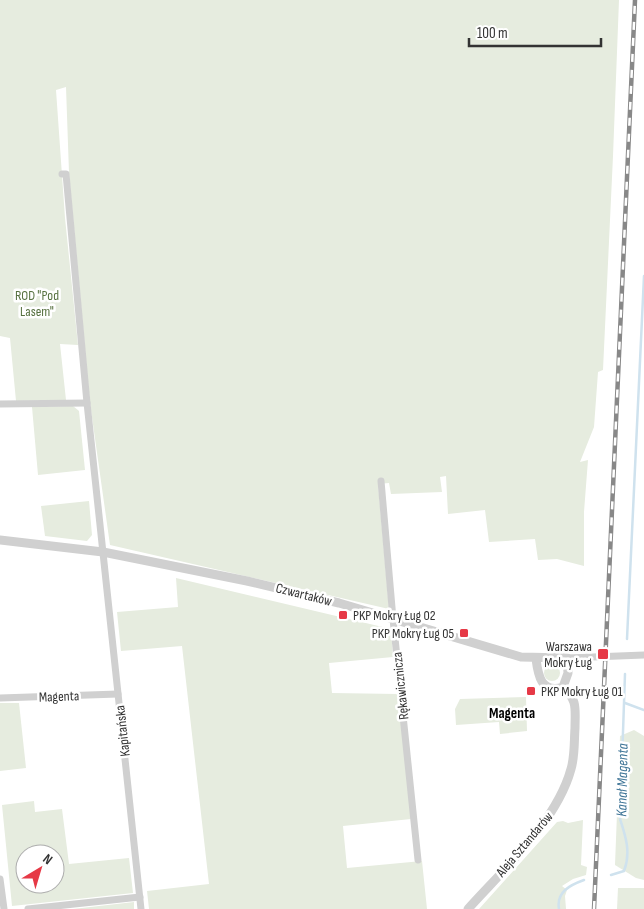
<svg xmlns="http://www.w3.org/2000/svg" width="644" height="909" font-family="'Sofia Sans Condensed',sans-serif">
	<rect width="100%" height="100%" fill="#fff"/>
	<!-- green -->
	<g fill="#e6ecdf" fill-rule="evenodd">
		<path d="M 0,0 L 619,0 L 613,156 L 603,370 L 598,372 L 594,427 L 580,462 L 588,460 L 584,512 L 584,566 L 557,559 L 538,560 L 535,539 L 489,542 L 485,510 L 448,514 L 446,476 L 440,477 L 442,492 L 391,494 L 389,483 L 378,484 L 389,609 L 110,545 L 90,403 L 69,173 L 66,87 L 56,90 L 65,218 L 78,345 L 60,344 L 66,400 L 16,401 L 10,338 L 0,336 Z"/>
		<path d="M 73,406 L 79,411 L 85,470 L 38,475 L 32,407 Z"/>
		<path d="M 89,501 L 92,535 L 87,541 L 45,536 L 41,506 Z"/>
		<path d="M 176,578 L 391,629 L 393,657 L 329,663 L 332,693 L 398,694 L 411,819 L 343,826 L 347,868 L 422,861 L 427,909 L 149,909 L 147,891 L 209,884 L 182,646 L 121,651 L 117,612 L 178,607 Z"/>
		<circle cx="552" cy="673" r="8"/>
		<path d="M 526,697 L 527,731 L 500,734 L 499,722 L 456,725 L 455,709 L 460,699 Z"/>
		<path d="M 0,703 L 19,703 L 26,768 L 0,771 Z"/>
		<path d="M 634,730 L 644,736 L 644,880 L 636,878 L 615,865 L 620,736 Z"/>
		<path d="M 34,801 L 35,812 L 62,809 L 69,864 L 129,858 L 133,893 L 12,906 L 2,805 ZM 25,854 L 55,854 L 55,884 L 25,884 Z"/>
		<path d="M 583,820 L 581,865 L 587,867 L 586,875 L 573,879 L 562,886 L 567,890 L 565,896 L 566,909 L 479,909 L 557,822 L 563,821 L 568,823 Z"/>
		<path d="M 618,888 L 644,888 L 644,909 L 617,909 Z"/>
		<path d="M 134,902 L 134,909 L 73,909 Z"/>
	</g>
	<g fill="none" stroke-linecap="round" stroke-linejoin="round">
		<!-- stream -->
		<g stroke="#cfe2ee" stroke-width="2.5">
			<path d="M 627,639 L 644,276"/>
			<path d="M 625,703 L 644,710"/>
			<path d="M 611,875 L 624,871 C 631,853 626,837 620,819 L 625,674"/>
			<path d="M 559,909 C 556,892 570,885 584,880"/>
		</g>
		<!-- minor -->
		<g stroke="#d0d0d0" stroke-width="7">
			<path d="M 62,174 L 66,174 L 87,403 L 141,909"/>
			<path d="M 0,404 L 87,403"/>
			<path d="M 381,481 L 393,619 L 418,860"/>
			<path d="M 567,658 L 644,655"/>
			<path d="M 0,698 L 118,694"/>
			<path d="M 0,879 L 4,909"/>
			<path d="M 28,909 L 140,897"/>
		</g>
		<!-- tertiary -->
		<g stroke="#d0d0d0" stroke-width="9">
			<path d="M 0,540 L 103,552 L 247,581 L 339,603 L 521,657 L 567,658 L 568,673 L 563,687 C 541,694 538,675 536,659"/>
			<path d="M 468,909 C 503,870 557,821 571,769 C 575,756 574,741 575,728 C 575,709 578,700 563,687"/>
		</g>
		<defs>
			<path id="rail" d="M 594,909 L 635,0"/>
		</defs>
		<!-- rail casing -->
		<use href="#rail" stroke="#888" stroke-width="4.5"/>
		<!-- rail -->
		<use href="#rail" stroke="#fff" stroke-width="2.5" stroke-dasharray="8" stroke-linecap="butt"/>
	</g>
	<!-- markers -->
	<g fill="#e63946" stroke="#fff" stroke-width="2">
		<rect x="338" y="610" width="10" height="10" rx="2.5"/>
		<rect x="459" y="628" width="10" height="10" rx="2.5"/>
		<rect x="597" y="648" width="12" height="12" rx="2.5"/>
		<rect x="526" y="686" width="10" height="10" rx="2.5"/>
	</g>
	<g text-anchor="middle" stroke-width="5" stroke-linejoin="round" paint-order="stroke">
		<!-- park labels -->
		<g font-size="14" fill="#56703f" stroke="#fff">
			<text x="37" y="300">ROD "Pod<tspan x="37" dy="16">Lasem"</tspan></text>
		</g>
		<!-- street labels -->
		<g font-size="14" fill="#333" stroke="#fff">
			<text transform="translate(304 594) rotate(14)" y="5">Czwartaków</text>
			<text transform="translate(400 686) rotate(-96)" y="5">Rękawicznicza</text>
			<text transform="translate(59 696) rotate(-2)" y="5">Magenta</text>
			<text transform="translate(122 731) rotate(-96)" y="5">Kapitańska</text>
			<text transform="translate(524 844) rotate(-50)" y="5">Aleja Sztandarów</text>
		</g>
		<!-- poi labels -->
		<g font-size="14" fill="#333" stroke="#fff" text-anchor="start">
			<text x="353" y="620">PKP Mokry Ług 02</text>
			<text x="454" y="638" text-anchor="end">PKP Mokry Ług 05</text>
			<text x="592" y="651" text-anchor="end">Warszawa<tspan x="592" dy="16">Mokry Ług</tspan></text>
			<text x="541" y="696">PKP Mokry Ług 01</text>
		</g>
		<!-- neighbourhood labels -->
		<g font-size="15" font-weight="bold" fill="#000" stroke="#fff">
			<text x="512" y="718">Magenta</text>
		</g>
		<!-- water labels -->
		<g font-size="15" font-style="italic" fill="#3f7597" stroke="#fff">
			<text transform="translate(622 780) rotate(-89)" y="5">Kanał Magenta</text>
		</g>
	</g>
	<!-- north arrow -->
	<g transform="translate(40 869) rotate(38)"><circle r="24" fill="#ffffff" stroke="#adadad"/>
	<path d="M0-4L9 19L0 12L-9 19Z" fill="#e63946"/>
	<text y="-8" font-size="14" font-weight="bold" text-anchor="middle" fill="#333333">N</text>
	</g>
	<!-- scale -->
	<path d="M469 38v8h132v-8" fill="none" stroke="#333333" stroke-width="2.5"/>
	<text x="477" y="38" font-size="15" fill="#333333" stroke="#ffffff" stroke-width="4" paint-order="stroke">100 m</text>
</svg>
